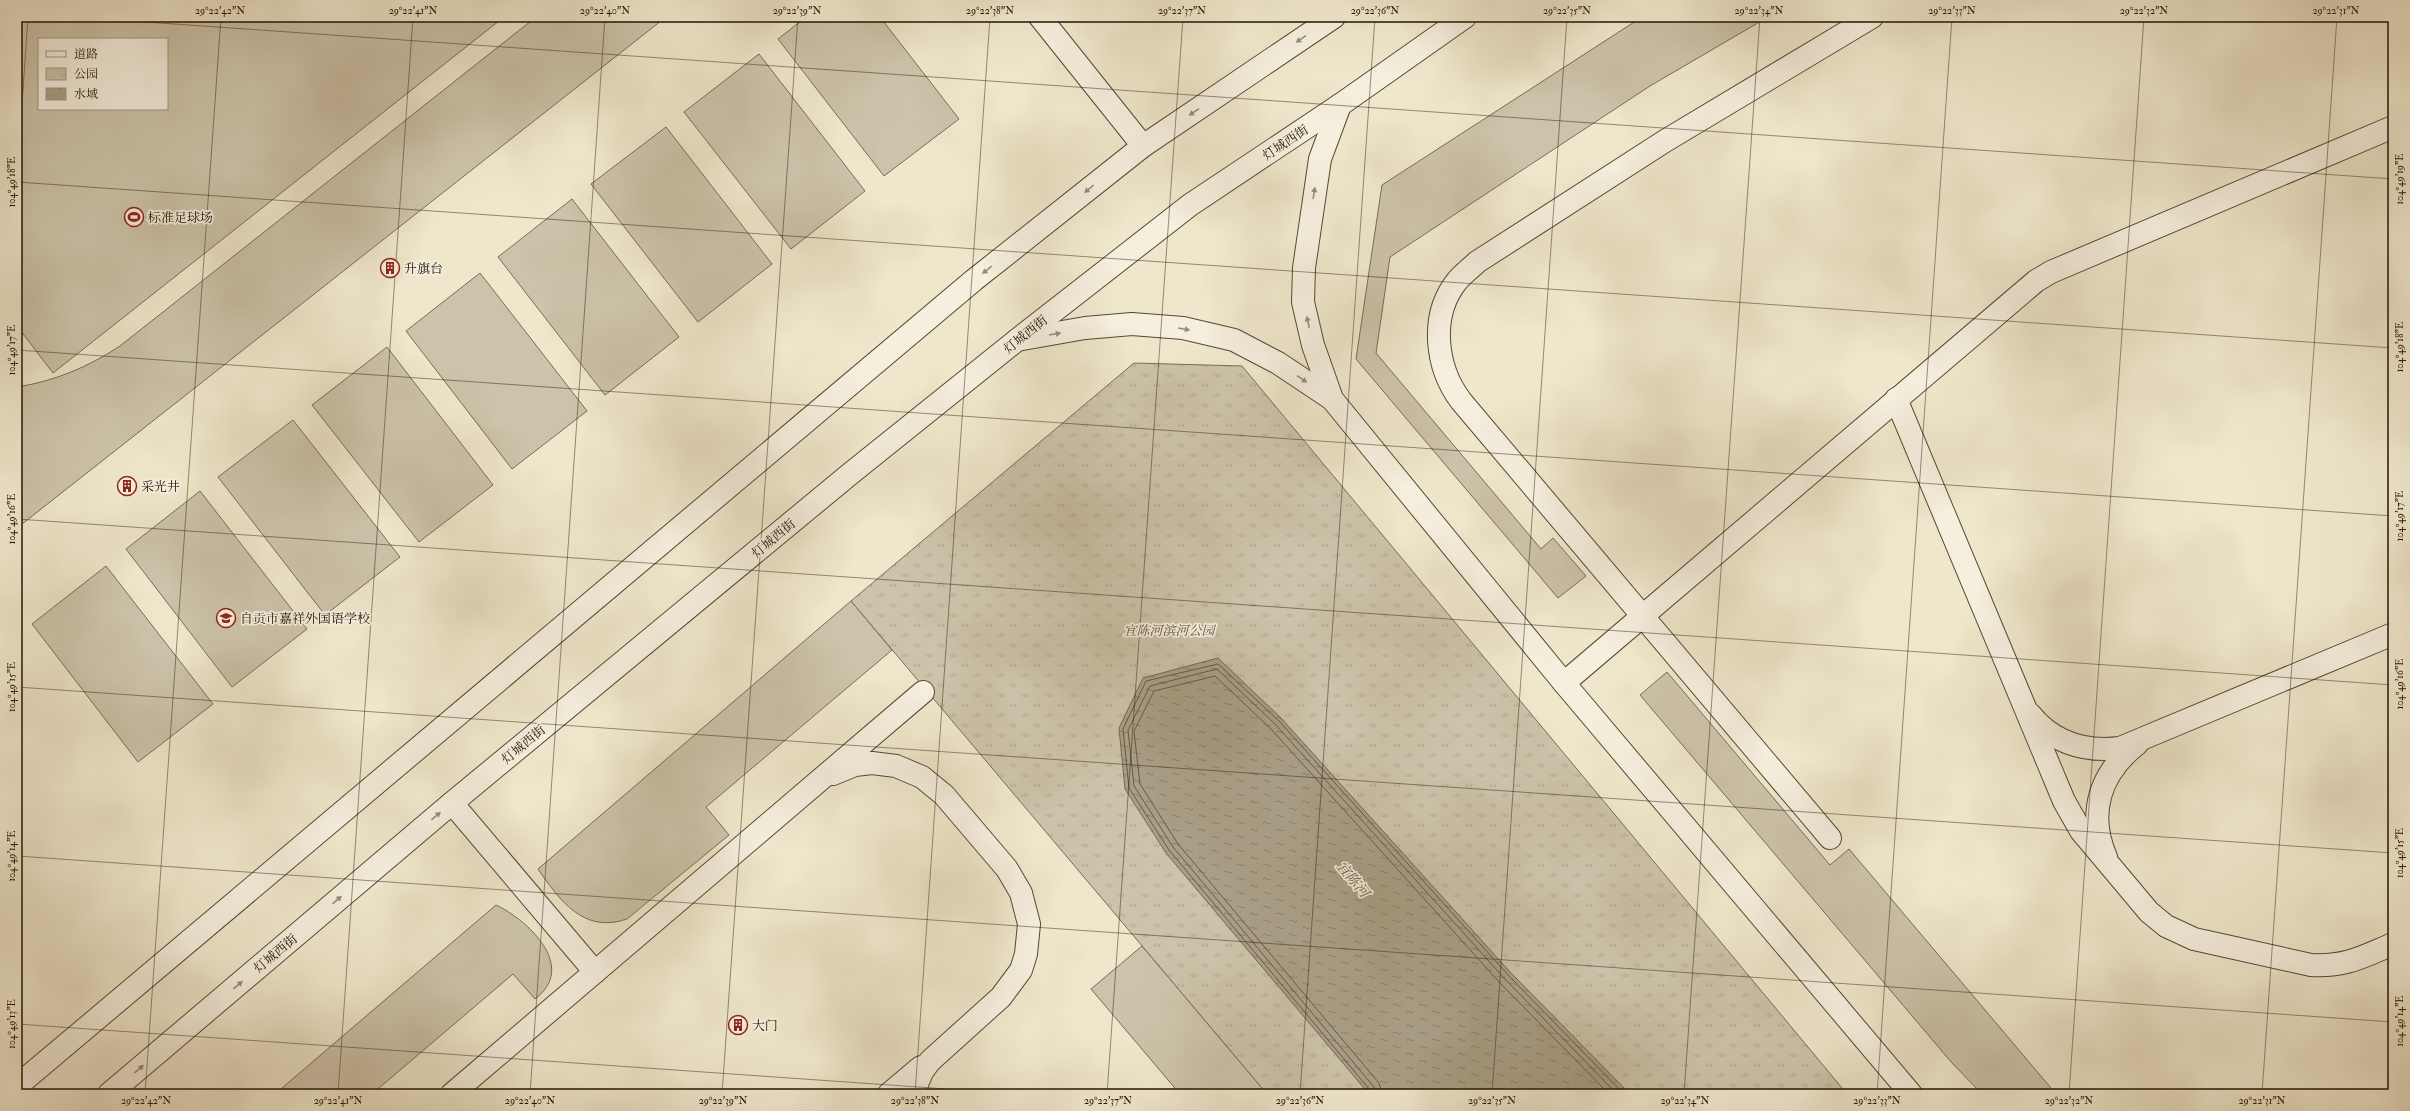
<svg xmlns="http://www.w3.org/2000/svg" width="2410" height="1111" font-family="'IM FELL Double Pica','Noto Serif SC',serif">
	<defs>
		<pattern id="park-tufts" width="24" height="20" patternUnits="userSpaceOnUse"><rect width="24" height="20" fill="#ccc3aa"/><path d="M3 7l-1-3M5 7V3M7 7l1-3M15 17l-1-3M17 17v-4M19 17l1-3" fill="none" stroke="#afa791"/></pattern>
		<pattern id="water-ripples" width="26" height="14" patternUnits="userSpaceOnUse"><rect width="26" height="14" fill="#a99f87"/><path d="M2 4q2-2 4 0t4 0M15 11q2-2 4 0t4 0" fill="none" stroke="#89806c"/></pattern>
	</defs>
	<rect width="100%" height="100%" fill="#efe7cc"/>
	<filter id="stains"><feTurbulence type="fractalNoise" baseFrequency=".005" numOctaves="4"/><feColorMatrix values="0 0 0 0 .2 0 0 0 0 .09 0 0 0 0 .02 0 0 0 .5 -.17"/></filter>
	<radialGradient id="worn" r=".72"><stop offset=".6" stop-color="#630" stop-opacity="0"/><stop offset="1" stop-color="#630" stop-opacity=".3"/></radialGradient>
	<!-- green -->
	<g fill="#ccc3aa" stroke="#776c56" fill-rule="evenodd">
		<path d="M 17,17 L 504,17 L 53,373 L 17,326 ZM 39,39 L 167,39 L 167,109 L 39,109 Z"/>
		<path d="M 536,17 L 666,17 L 17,528 L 17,387 C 55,381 88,367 120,346 Z"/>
		<path d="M 806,17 L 880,17 L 959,119 L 884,176 L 778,39 Z"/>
		<path d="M 1642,17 L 1768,17 L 1650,86 L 1390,257 L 1376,353 L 1541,549 L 1553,538 L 1586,576 L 1558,598 L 1356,359 L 1382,185 Z"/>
		<path d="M 759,54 L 865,191 L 791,249 L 684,112 Z"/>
		<path d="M 666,127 L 772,264 L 698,322 L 591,184 Z"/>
		<path d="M 572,199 L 679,337 L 605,395 L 498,257 Z"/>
		<path d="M 480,273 L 587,411 L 512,469 L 406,331 Z"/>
		<path d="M 387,347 L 493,485 L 419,542 L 312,405 Z"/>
		<path d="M 293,420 L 400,557 L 325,615 L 218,477 Z"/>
		<path d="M 200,491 L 307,629 L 232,687 L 126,549 Z"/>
		<path d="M 106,566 L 213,704 L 138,762 L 32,624 Z"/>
		<path d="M 851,601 L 892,650 L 706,807 L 729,835 L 627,919 C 584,934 560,901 538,869 Z"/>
		<path d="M 1667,672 L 1830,865 L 1849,849 L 2056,1094 L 1982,1094 L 1952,1063 L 1640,695 Z"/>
		<path d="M 496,905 C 528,920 578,967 535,999 L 513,974 L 372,1094 L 275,1094 Z"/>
		<path d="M 1142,946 L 1267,1094 L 1180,1094 L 1091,989 Z"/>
	</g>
	<!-- park -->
	<path fill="url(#park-tufts)" stroke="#776c56" d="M 1134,363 L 1242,366 L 1847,1094 L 1267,1094 L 851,601 Z"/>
	<!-- water -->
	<path fill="url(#water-ripples)" stroke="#736752" d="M 1218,658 L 1281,718 L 1511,973 L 1630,1094 L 1369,1094 L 1166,853 L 1125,789 L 1119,728 L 1143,678 Z"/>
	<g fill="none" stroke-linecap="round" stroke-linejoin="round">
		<!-- shore -->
		<g stroke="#665a44" stroke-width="1">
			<path d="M 1371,1094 L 1370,1090 L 1169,850 L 1129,788 L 1123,729 L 1146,681 L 1218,664 L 1279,721 L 1509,976 L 1624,1094"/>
			<path d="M 1376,1094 L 1374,1087 L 1173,847 L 1134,786 L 1128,730 L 1150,686 L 1217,669 L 1275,724 L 1505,979 L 1617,1094"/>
			<path d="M 1382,1094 L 1379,1083 L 1178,844 L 1140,784 L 1134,731 L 1154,691 L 1215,676 L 1271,729 L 1500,983 L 1609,1094"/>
		</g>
		<defs>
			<g id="service">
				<path d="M 1040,17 L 1143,146"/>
				<path d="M 1896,399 L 2064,801 L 2081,831 L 2149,912 L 2166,926 L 2194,939 L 2311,965 C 2346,967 2362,957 2393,944"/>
				<path d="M 1564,683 L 2036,281 L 2051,272 L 2393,127"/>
				<path d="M 2030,714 C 2053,743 2085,752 2120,748 L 2393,634"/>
				<path d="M 833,774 L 855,765 L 872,763 L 896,766 L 922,777 L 944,795 L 1007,869 L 1021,893 L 1029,924 L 1026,954 L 1021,970 L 1001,997 L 930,1061 L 922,1072 L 913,1094"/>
				<path d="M 452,803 L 595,972"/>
				<path d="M 1830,838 L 1461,401 C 1436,368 1429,316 1457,281 C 1463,274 1471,268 1477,262 L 1665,141 L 1872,17"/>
				<path d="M 2106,857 C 2087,813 2100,773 2137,744"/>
				<path d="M 452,1094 L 923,692"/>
				<path d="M 889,1094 L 921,1067"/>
			</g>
			<g id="minor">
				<path d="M 1017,340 L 1085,328 L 1132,324 L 1183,328 L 1234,340 L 1278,363 L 1332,399 L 1564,683 L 1911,1094"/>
				<path d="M 1332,399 L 1313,345 L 1303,302 L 1304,268 L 1320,159 L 1340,105"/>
			</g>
			<g id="tertiary">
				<path d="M 17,1086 L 974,280 L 1143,146 L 1334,17"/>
				<path d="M 109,1094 L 452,803 L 850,474 L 1017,340 L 1190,205 L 1340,105 L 1465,17"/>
			</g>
		</defs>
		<!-- service casing -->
		<use href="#service" stroke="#554934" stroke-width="24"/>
		<!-- minor casing -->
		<use href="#minor" stroke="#554934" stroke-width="24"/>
		<!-- tertiary casing -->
		<use href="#tertiary" stroke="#554934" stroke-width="24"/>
		<!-- service -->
		<use href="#service" stroke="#f5efde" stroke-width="22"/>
		<!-- minor -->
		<use href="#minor" stroke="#f5efde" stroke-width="22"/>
		<!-- tertiary -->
		<use href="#tertiary" stroke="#f5efde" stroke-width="22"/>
	</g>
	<!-- one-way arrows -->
	<defs><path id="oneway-solid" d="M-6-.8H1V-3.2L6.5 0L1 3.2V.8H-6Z"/></defs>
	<g fill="#968c7b">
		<use href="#oneway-solid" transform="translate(1301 39) rotate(146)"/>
		<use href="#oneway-solid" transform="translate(1194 112) rotate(146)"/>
		<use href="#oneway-solid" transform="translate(1089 189) rotate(141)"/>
		<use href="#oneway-solid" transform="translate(1314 193) rotate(-81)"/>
		<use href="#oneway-solid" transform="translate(987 270) rotate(141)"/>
		<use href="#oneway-solid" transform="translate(1308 322) rotate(-102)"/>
		<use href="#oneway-solid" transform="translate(1184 329) rotate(10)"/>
		<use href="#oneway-solid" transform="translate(1055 334) rotate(-10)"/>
		<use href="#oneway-solid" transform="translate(1302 379) rotate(34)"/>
		<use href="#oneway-solid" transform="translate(436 816) rotate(-40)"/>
		<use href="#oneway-solid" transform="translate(337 900) rotate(-40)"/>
		<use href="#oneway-solid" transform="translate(238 985) rotate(-40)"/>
		<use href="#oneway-solid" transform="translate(139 1069) rotate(-40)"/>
	</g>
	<!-- ticks -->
	<path fill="none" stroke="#221402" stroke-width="1" stroke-opacity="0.45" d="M 74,17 L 2393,179M 17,177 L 28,17M 17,182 L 2393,348M 17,350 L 2393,516M 17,519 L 2393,685M 17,687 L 2393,853M 17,856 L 2393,1022M 17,1024 L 1018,1094M 145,1094 L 221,17M 338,1094 L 413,17M 530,1094 L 605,17M 722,1094 L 798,17M 915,1094 L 990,17M 1107,1094 L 1183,17M 1300,1094 L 1375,17M 1492,1094 L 1567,17M 1684,1094 L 1760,17M 1877,1094 L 1952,17M 2069,1094 L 2144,17M 2262,1094 L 2337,17"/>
	<!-- icons -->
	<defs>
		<symbol id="stadium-ring" viewBox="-11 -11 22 22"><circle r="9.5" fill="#f5efde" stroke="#8f2418" stroke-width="1.5"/><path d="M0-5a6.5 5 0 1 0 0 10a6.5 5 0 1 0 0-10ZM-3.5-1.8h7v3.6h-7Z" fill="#8f2418"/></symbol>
		<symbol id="building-ring" viewBox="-11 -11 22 22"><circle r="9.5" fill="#f5efde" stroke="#8f2418" stroke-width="1.5"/><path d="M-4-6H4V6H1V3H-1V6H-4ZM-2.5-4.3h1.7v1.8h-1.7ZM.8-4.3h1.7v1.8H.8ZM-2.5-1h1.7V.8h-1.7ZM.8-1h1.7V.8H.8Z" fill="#8f2418"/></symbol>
		<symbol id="school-ring" viewBox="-11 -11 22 22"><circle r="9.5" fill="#f5efde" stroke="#8f2418" stroke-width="1.5"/><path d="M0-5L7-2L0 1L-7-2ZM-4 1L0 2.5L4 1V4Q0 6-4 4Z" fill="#8f2418"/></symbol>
	</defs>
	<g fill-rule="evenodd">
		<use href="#stadium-ring" x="123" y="206" width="22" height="22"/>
		<use href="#building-ring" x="379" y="257" width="22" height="22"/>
		<use href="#building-ring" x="116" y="475" width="22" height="22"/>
		<use href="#school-ring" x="215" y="607" width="22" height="22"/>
		<use href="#building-ring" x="727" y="1014" width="22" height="22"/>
	</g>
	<g text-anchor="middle" stroke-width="3.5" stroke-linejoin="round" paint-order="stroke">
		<!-- street labels -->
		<g font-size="13" fill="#221402" stroke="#f5efde">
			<text transform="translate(1285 142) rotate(-34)" y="5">灯城西街</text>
			<text transform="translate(1025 334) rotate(-39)" y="5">灯城西街</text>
			<text transform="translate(773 538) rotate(-40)" y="5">灯城西街</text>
			<text transform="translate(523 744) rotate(-40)" y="5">灯城西街</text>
			<text transform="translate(275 953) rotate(-40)" y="5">灯城西街</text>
		</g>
		<!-- poi labels -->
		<g font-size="13" fill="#221402" stroke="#f5efde" text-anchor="start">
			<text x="148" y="222">标准足球场</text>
			<text x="404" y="273">升旗台</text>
			<text x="141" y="491">采光井</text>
			<text x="240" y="623">自贡市嘉祥外国语学校</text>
			<text x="752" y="1030">大门</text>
		</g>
		<!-- park labels -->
		<g font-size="13" font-style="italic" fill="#5e513d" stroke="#f5efde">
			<text x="1169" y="635">宜陈河滨河公园</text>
		</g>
		<!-- water labels -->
		<g font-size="14" font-style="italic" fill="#5f533e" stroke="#f5efde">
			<text transform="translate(1353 879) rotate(50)" y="5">宜陈河</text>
		</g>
	</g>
	<!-- margin -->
	<rect width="2410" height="1111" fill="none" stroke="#efe7cc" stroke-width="44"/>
	<!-- legend -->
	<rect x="38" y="38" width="130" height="72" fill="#f5efde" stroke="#a19786"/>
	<rect x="46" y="51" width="20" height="6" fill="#f5efde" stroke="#a19786"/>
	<text x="74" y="58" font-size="12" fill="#221402">道路</text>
	<rect x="46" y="68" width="20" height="12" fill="url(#park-tufts)" stroke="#a19786"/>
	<text x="74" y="78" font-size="12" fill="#221402">公园</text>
	<rect x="46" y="88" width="20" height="12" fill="url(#water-ripples)" stroke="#a19786"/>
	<text x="74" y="98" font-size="12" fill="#221402">水域</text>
	<rect x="22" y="22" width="2366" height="1067" fill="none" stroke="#221402" stroke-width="1.5"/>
	<g font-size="10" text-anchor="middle" fill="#221402">
		<text x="220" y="14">29°22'42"N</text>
		<text x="413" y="14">29°22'41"N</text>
		<text x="605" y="14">29°22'40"N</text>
		<text x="797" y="14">29°22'39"N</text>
		<text x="990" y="14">29°22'38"N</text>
		<text x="1182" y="14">29°22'37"N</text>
		<text x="1375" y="14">29°22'36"N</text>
		<text x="1567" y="14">29°22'35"N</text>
		<text x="1759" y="14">29°22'34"N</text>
		<text x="1952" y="14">29°22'33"N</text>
		<text x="2144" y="14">29°22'32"N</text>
		<text x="2336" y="14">29°22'31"N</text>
		<text transform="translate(2399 179) rotate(-90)" y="4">104°49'19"E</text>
		<text transform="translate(11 182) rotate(-90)" y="4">104°49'18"E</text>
		<text transform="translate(2399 347) rotate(-90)" y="4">104°49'18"E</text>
		<text transform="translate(11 350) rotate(-90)" y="4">104°49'17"E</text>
		<text transform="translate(2399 516) rotate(-90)" y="4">104°49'17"E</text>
		<text transform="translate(11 519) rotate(-90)" y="4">104°49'16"E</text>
		<text transform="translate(2399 684) rotate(-90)" y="4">104°49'16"E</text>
		<text transform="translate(11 687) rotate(-90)" y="4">104°49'15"E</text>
		<text transform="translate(2399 853) rotate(-90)" y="4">104°49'15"E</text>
		<text transform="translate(11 856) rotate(-90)" y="4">104°49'14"E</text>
		<text transform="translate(2399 1021) rotate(-90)" y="4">104°49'14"E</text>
		<text transform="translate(11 1024) rotate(-90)" y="4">104°49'13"E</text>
		<text x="146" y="1104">29°22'42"N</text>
		<text x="338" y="1104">29°22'41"N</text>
		<text x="530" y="1104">29°22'40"N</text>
		<text x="723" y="1104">29°22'39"N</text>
		<text x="915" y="1104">29°22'38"N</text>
		<text x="1108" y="1104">29°22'37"N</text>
		<text x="1300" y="1104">29°22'36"N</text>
		<text x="1492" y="1104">29°22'35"N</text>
		<text x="1685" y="1104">29°22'34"N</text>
		<text x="1877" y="1104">29°22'33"N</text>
		<text x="2069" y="1104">29°22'32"N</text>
		<text x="2262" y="1104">29°22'31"N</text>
	</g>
	<rect width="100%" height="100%" filter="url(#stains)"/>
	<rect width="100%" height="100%" fill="url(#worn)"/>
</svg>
